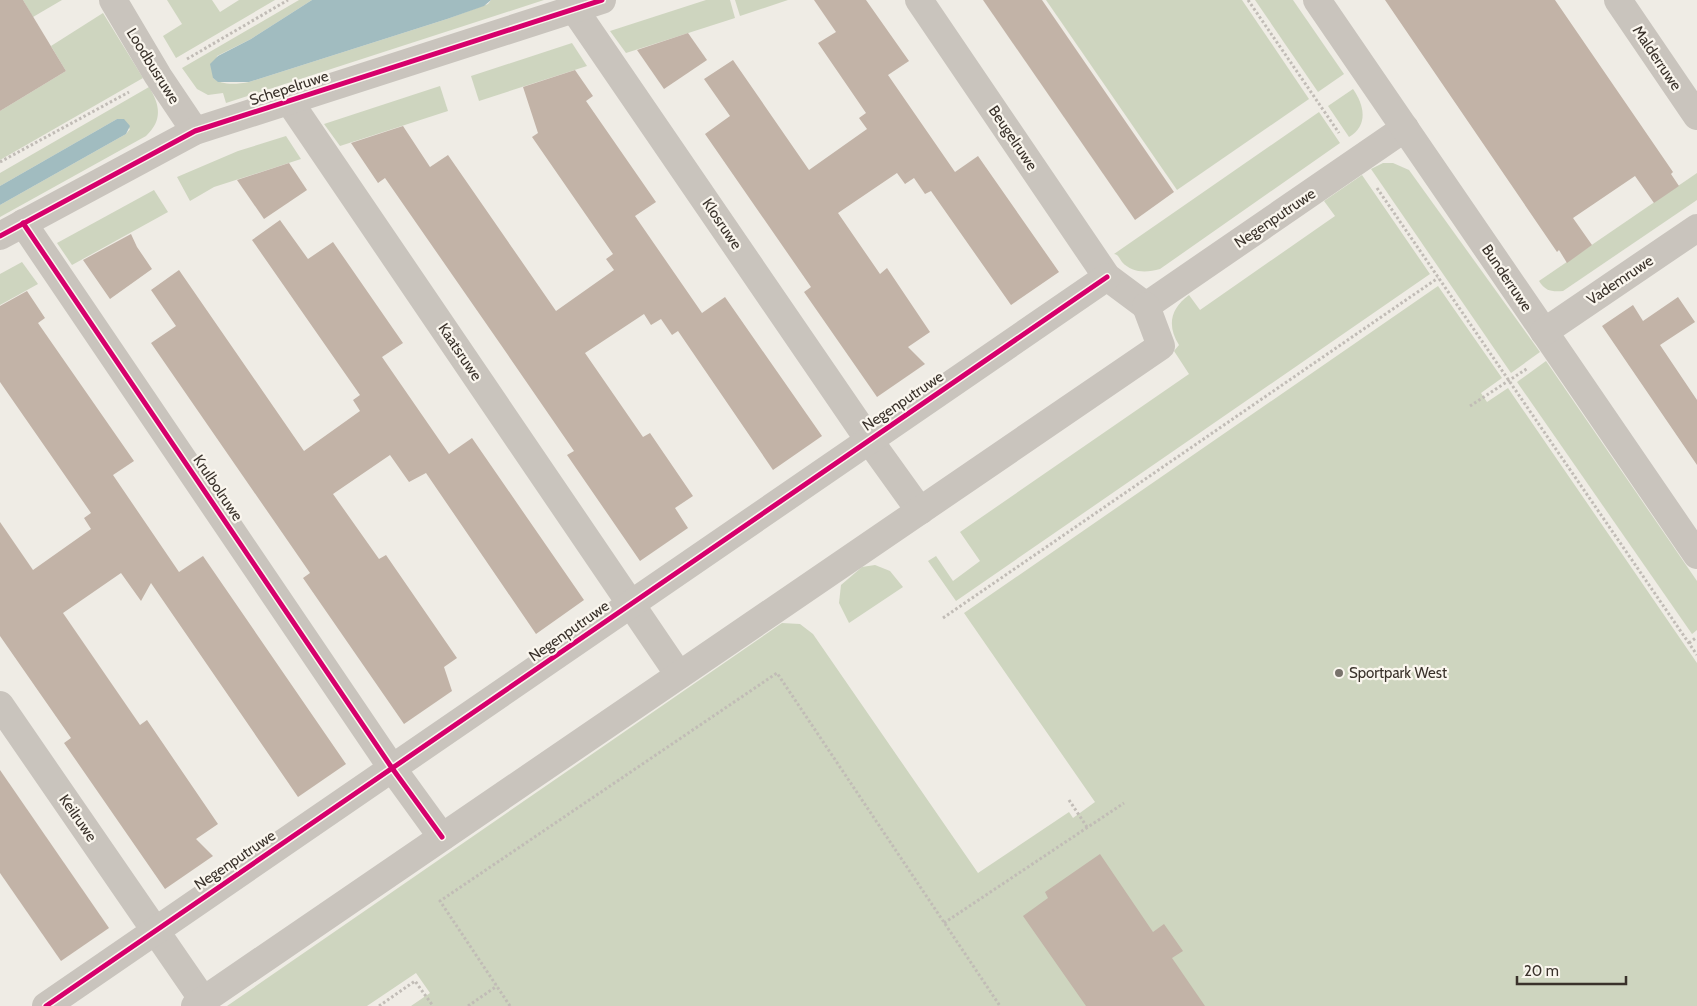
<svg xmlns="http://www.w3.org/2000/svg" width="1697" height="1006" font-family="Cabin,sans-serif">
	<rect width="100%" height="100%" fill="#efece5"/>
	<!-- green -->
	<g fill="#ced5bf">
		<path d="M 23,0 L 62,0 L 33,17 Z"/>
		<path d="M 167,0 L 212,0 L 220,12 L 239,0 L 275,0 L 176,58 L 163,36 L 182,24 Z"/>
		<path d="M 299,0 L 312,0 L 251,39 L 217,56 L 213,78 C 222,86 238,84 249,82 L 447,19 L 488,4 L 491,0 L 544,0 L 226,103 L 223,93 L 208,95 L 197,89 L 182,68 Z"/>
		<path d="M 706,0 L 730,0 L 735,18 L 626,53 L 610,31 Z"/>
		<path d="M 735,0 L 788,0 L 740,16 Z"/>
		<path d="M 1046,0 L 1242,0 L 1309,99 L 1177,190 Z"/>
		<path d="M 1255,0 L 1293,0 L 1344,74 L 1318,92 Z"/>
		<path d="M 103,13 L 143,78 L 0,160 L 0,111 L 66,71 L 51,46 Z"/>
		<path d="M 572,43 L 587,66 L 479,101 L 471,76 Z"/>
		<path d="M 440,86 L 448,111 L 340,146 L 324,124 Z"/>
		<path d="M 149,87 C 160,105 163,120 146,136 L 0,217 L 0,205 L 126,134 L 130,129 L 117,119 L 0,186 L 0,173 Z"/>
		<path d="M 1353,89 C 1364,105 1369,125 1349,137 L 1328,106 Z"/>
		<path d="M 1319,112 L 1340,143 L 1160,269 C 1146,273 1132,273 1122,262 C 1119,258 1119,255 1114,254 Z"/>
		<path d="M 286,136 L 301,159 L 214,187 L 190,201 L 177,177 L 238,151 Z"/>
		<path d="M 1383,163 L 1393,163 L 1409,170 L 1540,352 L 1511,373 L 1371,169 Z"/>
		<path d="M 1697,173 L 1697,200 L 1563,291 C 1552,292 1545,291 1539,281 Z"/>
		<path d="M 1362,175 L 1430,274 L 956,601 L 928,561 L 936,556 L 953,581 L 980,561 L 960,532 L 1189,374 L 1174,351 L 1179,345 C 1167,326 1170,309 1189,295 L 1200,310 L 1335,216 L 1324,201 Z"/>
		<path d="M 154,190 L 168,212 L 72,265 L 57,243 Z"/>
		<path d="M 22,262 L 38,284 L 0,305 L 0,274 Z"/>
		<path d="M 1438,286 L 1502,378 L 1481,393 L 1487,402 L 1508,388 L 1697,663 L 1697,1006 L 411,1006 L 430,993 L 416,973 L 367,1006 L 227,1006 L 782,623 L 800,624 L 813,634 L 978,873 L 1069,812 L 1073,818 L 1095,802 L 964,613 Z"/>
		<path d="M 1546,361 L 1697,581 L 1697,630 L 1692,634 L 1517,382 Z"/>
		<path d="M 875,565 L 890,571 L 903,587 L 849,623 L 839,603 L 841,585 L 862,567 Z"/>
	</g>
	<!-- water -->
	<g fill="#a1bcc0">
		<path d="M 312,0 L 491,0 L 484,6 L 447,19 L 249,82 L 218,82 L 213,78 L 210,64 L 218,56 L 251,39 Z"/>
		<path d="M 117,119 L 124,119 L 130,126 L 126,134 L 0,205 L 0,186 Z"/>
	</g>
	<!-- building -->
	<g fill="#c2b3a7">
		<path d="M 0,0 L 23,0 L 66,71 L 0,111 Z"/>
		<path d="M 814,0 L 866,0 L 909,61 L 888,75 L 955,172 L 978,156 L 1059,272 L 1011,305 L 931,191 L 925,194 L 914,178 L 905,184 L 897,173 L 838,213 L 880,274 L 887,268 L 930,332 L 908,347 L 925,364 L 877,397 L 804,292 L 811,287 L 705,134 L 730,116 L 704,79 L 733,60 L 809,170 L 867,129 L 859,118 L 866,113 L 818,43 L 836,32 Z"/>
		<path d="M 983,0 L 1042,0 L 1174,192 L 1135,220 Z"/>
		<path d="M 1385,0 L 1555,0 L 1673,172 L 1671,174 L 1679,186 L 1654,203 L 1635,176 L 1573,218 L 1592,245 L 1567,263 L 1559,250 L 1557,252 Z"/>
		<path d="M 688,33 L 707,60 L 664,89 L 637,50 Z"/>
		<path d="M 575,70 L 593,96 L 586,101 L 656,202 L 635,216 L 702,313 L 725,297 L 822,436 L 773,470 L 678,331 L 672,335 L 661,319 L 651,325 L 644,314 L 585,353 L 643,437 L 650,433 L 693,496 L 675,508 L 688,528 L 640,561 L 567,455 L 574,451 L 501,345 L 385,178 L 378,183 L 351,143 L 403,126 L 430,167 L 448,155 L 556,311 L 614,270 L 606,259 L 613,254 L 532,137 L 538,133 L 523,87 Z"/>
		<path d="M 289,163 L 307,190 L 264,219 L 237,180 Z"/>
		<path d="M 280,220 L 308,259 L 333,242 L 403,343 L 382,357 L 449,454 L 472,438 L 584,600 L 536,634 L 426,473 L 409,482 L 390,455 L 333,494 L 379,559 L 386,555 L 457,658 L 444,667 L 452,691 L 404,724 L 303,578 L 310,573 L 151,343 L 176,326 L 151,290 L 179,270 L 304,451 L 360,411 L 353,400 L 360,395 L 252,240 Z"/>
		<path d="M 131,234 L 137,247 L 152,269 L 110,299 L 83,260 Z"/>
		<path d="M 27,291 L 45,318 L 38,323 L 134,461 L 113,475 L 179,572 L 203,556 L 346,764 L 298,797 L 151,583 L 141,601 L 121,573 L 63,613 L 140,725 L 147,720 L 218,824 L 196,839 L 213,856 L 165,889 L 64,743 L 71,738 L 0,636 L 0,522 L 33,570 L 91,529 L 84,518 L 91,513 L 0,382 L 0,306 Z"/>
		<path d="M 1678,297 L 1695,322 L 1660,345 L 1697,400 L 1697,465 L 1602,326 L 1633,305 L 1643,321 Z"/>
		<path d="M 0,770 L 109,928 L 61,961 L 0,873 Z"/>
		<path d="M 1100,854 L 1153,932 L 1164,924 L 1183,951 L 1172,958 L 1205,1006 L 1086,1006 L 1023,916 L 1048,898 L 1045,892 Z"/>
	</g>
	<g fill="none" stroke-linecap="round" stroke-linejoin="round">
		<!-- path -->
		<g stroke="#c1bcb6" stroke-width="3" stroke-dasharray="2.5 2.5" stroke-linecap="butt">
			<path d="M 1248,0 L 1339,133"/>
			<path d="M 187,59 L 288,0"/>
			<path d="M 0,162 L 129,92"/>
			<path d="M 1377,188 L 1697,655"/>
			<path d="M 1470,406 L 1528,368"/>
			<path d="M 943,618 L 1438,278"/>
			<path d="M 1689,643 L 1697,637"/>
			<path d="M 1069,800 L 1087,827"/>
			<path d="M 944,923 L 1124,803"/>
			<path d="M 379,1006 L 415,981 L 433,1006"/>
			<path d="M 468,1006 L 497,986"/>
			<path d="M 510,1006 L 440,901 L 777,673 L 1000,1006"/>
		</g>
		<!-- minor -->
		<g stroke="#c9c4bd" stroke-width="28">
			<path d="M 113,0 L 158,76 L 195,131"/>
			<path d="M 919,0 L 1107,277 L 1146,306 L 1405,128"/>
			<path d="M 1317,0 L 1697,555"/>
			<path d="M 1618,0 L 1697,116"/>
			<path d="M 574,9 L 869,440 L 920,511"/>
			<path d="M 289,101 L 679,675"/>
			<path d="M 23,223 L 392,768 L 442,837"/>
			<path d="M 0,236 L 195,131 L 602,0"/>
			<path d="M 1544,332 L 1697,228"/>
			<path d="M 0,705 L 203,1000"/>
			<path d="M 46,1006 L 1107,277"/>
			<path d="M 195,1006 L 1161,346 L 1146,306"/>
		</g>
		<defs>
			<g id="cycleway">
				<path d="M 23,223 L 392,768 L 442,837"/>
				<path d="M 0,236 L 195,131 L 602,0"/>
				<path d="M 46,1006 L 1107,277"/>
			</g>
		</defs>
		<!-- cycleway casing -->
		<use href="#cycleway" stroke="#faf6ee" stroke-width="8"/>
		<!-- cycleway -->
		<use href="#cycleway" stroke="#d6006c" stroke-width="5"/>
	</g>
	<!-- markers -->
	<circle fill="#79736c" stroke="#faf6ee" stroke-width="2" cx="1339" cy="673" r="5"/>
	<g text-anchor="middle" stroke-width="4.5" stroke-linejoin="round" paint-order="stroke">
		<!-- street labels -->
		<g font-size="15" fill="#3a322b" stroke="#faf6ee">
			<text transform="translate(1657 58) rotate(56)" y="5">Malderruwe</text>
			<text transform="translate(153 66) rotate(58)" y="5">Loodbusruwe</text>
			<text transform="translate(289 88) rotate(-18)" y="5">Schepelruwe</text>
			<text transform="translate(1013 138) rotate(56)" y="5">Beugelruwe</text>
			<text transform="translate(1275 218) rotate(-34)" y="5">Negenputruwe</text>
			<text transform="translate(722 224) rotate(56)" y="5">Klosruwe</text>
			<text transform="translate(1507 278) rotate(56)" y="5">Bunderruwe</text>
			<text transform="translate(1620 280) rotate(-34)" y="5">Vademruwe</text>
			<text transform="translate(460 352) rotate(56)" y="5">Kaatsruwe</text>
			<text transform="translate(903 401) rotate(-34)" y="5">Negenputruwe</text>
			<text transform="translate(218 488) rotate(56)" y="5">Krulbolruwe</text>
			<text transform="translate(569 631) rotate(-35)" y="5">Negenputruwe</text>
			<text transform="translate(78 818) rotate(55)" y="5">Keilruwe</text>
			<text transform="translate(235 860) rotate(-34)" y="5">Negenputruwe</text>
		</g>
		<!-- poi labels -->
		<g font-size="15" fill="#3a322b" stroke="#faf6ee" text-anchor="start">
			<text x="1349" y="678">Sportpark West</text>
		</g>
	</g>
	<!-- scale -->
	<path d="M1517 976v8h109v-8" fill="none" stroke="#3a322b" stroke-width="2.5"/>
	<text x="1524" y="976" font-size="15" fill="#3a322b" stroke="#faf6ee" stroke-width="4" paint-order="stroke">20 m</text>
</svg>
